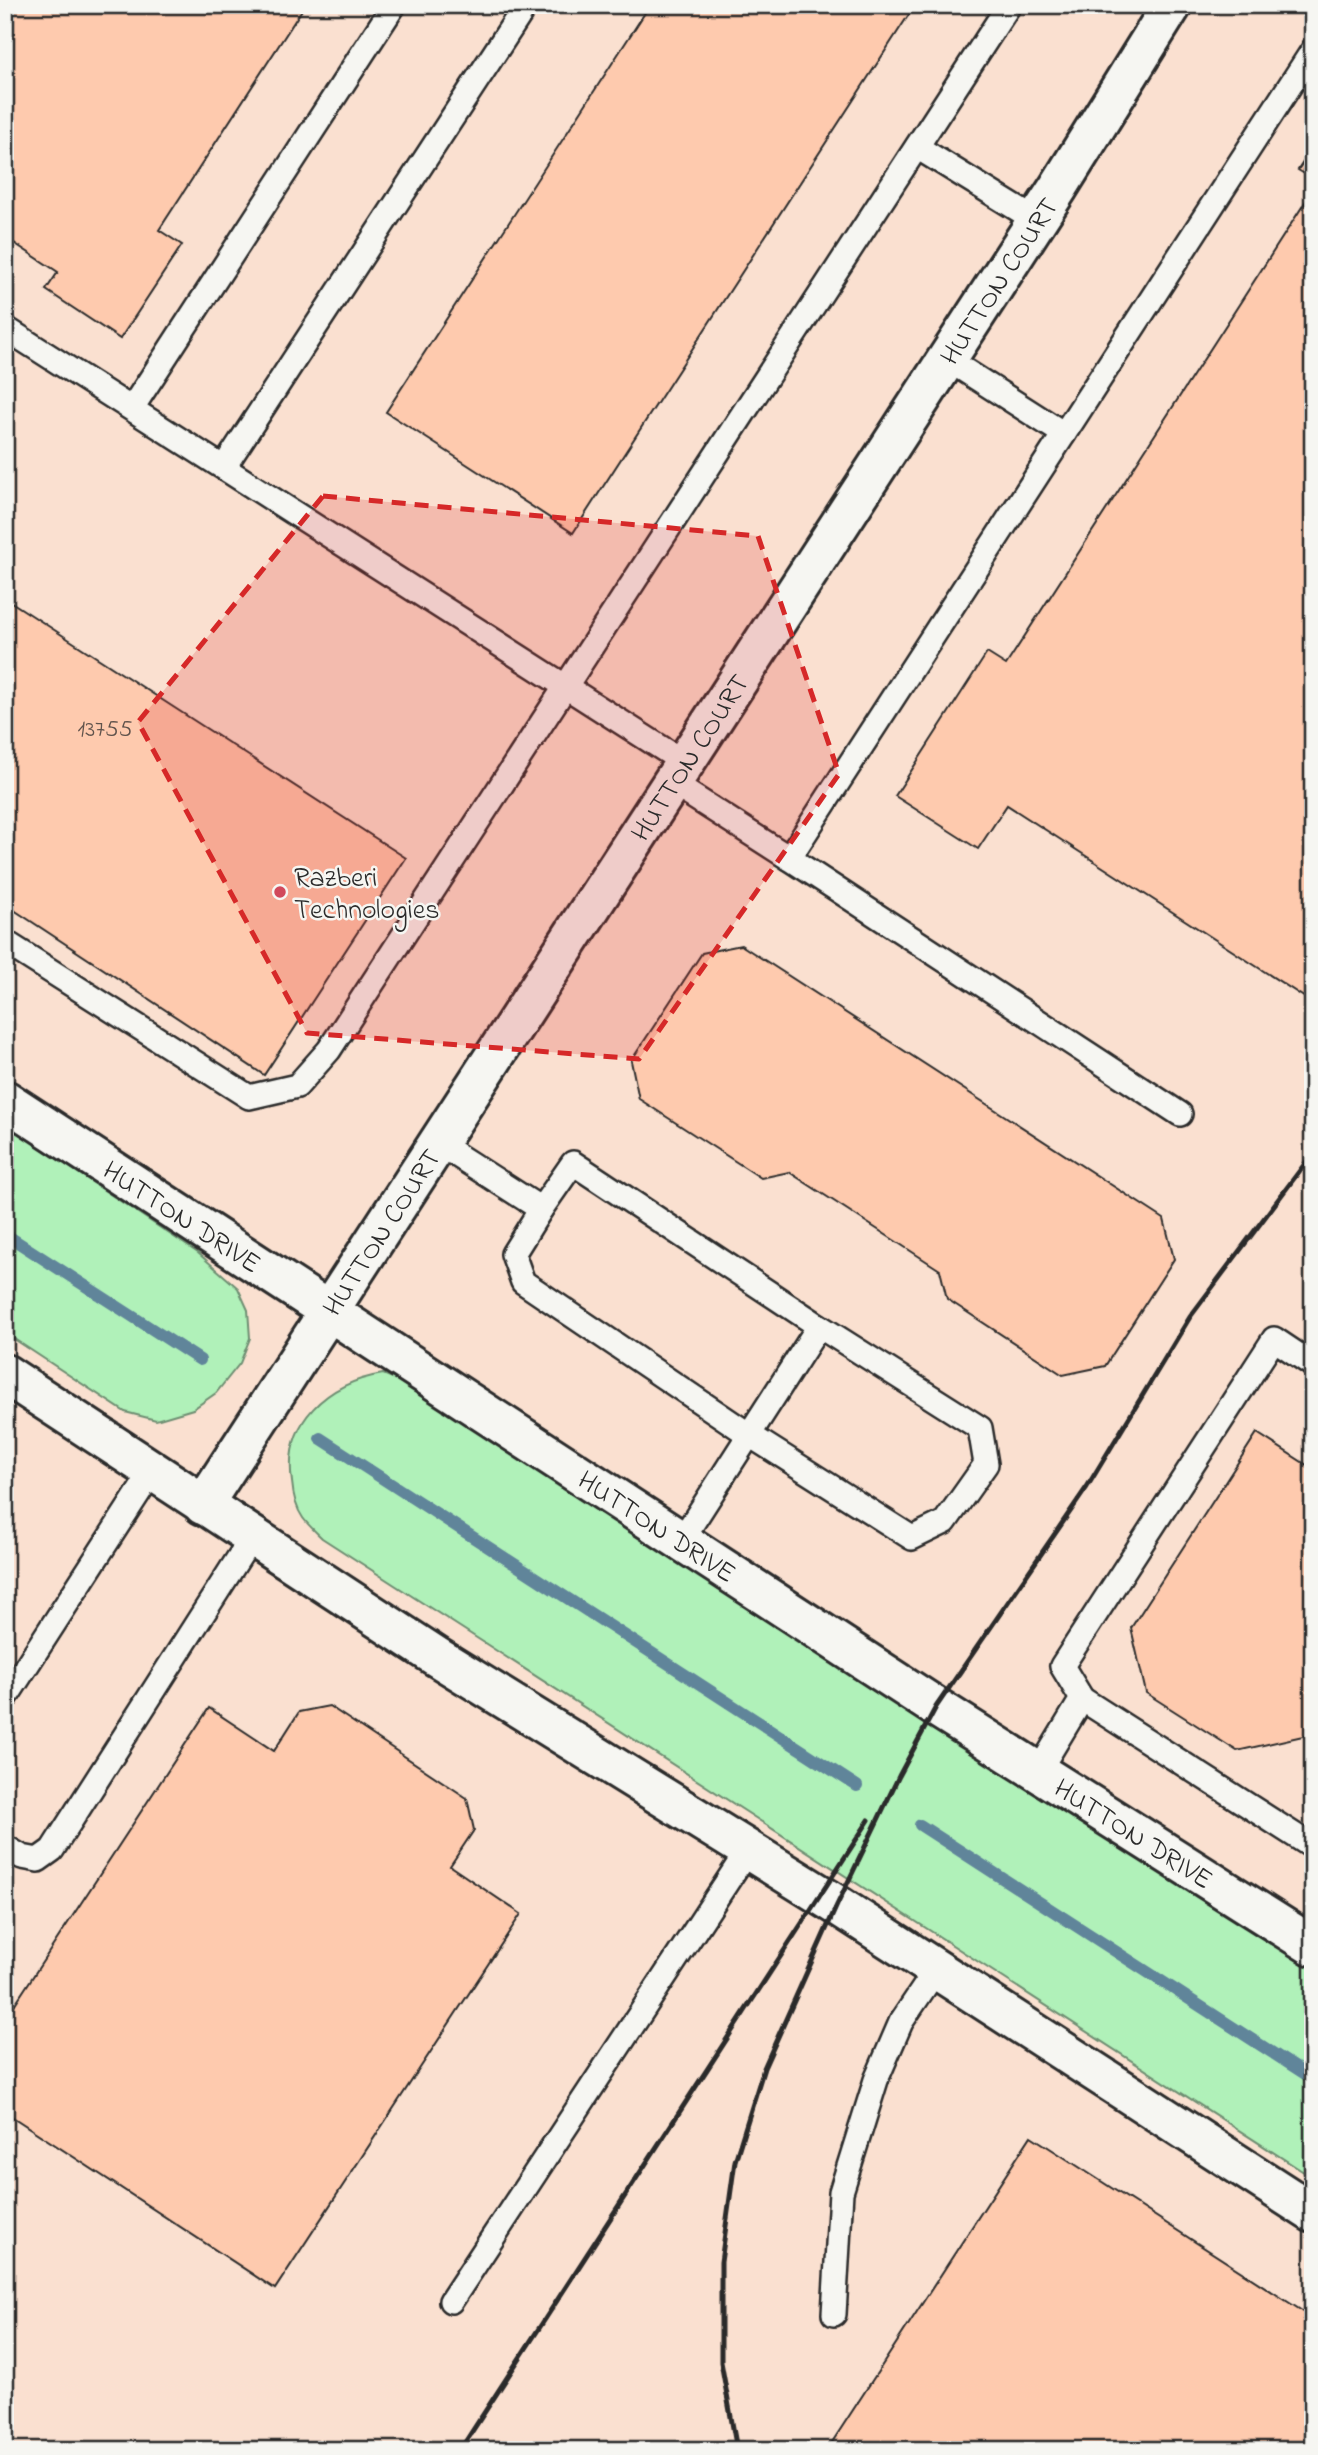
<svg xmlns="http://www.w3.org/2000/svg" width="1318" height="2455" font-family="'Indie Flower',sans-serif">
	<rect width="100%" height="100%" fill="#f8e9de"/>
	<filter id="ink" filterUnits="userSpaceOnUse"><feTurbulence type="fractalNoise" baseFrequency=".0143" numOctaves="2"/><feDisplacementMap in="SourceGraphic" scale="14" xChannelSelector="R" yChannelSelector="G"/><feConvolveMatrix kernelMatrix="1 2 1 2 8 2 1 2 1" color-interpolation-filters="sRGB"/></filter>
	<g filter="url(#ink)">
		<!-- built -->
		<rect fill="#fae0d0" x="5" y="5" width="1308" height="2445"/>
		<!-- green -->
		<g fill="#b0f1b9" stroke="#6e8e72" stroke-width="2">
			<path d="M 5,1124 L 198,1253 L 238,1288 L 248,1310 L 250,1338 L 240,1363 L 216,1393 L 193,1409 L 156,1420 L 125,1412 L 5,1333 Z"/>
			<path d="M 383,1374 L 412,1386 L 1313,1968 L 1313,2178 L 322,1538 C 316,1532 308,1525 303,1518 C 296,1508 293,1494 292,1482 C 283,1422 327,1383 383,1374 Z"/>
		</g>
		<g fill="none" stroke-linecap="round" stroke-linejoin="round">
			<!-- stream -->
			<g stroke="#60859a" stroke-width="12">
				<path d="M 5,1234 L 200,1360"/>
				<path d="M 320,1438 L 857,1786"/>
				<path d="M 920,1825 L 1313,2079"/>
			</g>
		</g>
		<!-- building -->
		<g fill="#fecaae" stroke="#2b2b2b" stroke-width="2">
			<path d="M 5,5 L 305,5 L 159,230 L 182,245 L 120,339 L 46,290 L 58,272 L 5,237 Z"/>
			<path d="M 650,5 L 915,5 L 573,533 L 386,412 Z"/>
			<path d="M 1313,147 L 1313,179 L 1298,170 Z"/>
			<path d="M 1313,190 L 1313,1003 L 1007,805 L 978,849 L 895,796 L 987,653 L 1006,665 Z"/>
			<path d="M 5,598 L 406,858 L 264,1075 L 5,904 Z"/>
			<path d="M 741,945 L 1164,1219 L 1174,1259 L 1105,1366 L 1063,1375 L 947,1299 L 940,1270 L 789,1172 L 761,1178 L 639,1099 L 631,1061 L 702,953 Z"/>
			<path d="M 1257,1433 L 1313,1469 L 1313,1739 L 1307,1735 L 1237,1751 L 1146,1693 L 1131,1628 Z"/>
			<path d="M 329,1706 L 467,1798 L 474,1830 L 450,1866 L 521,1914 L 275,2289 L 5,2112 L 5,2019 L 209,1708 L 274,1751 L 299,1712 Z"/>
			<path d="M 1031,2136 L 1313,2318 L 1313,2450 L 827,2450 Z"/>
		</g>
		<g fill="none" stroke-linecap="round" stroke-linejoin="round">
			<defs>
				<g id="service">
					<path d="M 917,147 L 1037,221"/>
					<path d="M 5,328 L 685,763"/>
					<path d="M 947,359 L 1064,434"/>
					<path d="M 132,408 L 394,5"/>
					<path d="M 224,467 L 526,5"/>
					<path d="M 672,783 L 789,858 L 1313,50"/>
					<path d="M 789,858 L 1180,1114"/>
					<path d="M 5,942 L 249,1097 L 297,1086 L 329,1050 L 1009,5"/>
					<path d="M 438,1143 L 541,1209 L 573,1163 L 819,1326 L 681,1541"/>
					<path d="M 541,1209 L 513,1254 L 523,1282 L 748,1434 L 912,1538 L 945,1522 L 986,1464 L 980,1428 L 819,1326"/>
					<path d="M 5,1699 L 152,1472"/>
					<path d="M 1082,1699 L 1313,1847"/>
					<path d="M 1038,1772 L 1082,1699 L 1062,1666 L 1274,1339 L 1313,1365"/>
					<path d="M 5,1847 L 22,1857 L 38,1860 L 52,1850 L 252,1537"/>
					<path d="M 451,2301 L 748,1850"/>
					<path d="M 834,2314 L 841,2192 L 876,2080 L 901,2022 L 936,1970"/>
				</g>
				<g id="minor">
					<path id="s1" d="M 203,1505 L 1058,188 L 1172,5"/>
				</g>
				<g id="tertiary">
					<path id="s2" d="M 5,1100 L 936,1707 L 1313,1946"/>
					<path d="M 5,1374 L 437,1657 L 837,1905 L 1313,2213"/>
				</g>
			</defs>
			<!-- service casing -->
			<use href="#service" stroke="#2b2b2b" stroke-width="28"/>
			<!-- minor casing -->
			<use href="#minor" stroke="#2b2b2b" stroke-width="44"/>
			<!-- tertiary casing -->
			<use href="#tertiary" stroke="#2b2b2b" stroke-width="44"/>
			<!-- service -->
			<use href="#service" stroke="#f6f6f2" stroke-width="23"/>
			<!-- minor -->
			<use href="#minor" stroke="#f6f6f2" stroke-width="38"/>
			<!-- tertiary -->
			<use href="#tertiary" stroke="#f6f6f2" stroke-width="38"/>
			<!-- rail -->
			<g stroke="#2b2b2b" stroke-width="5">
				<path d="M 460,2450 L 869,1820"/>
				<path d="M 737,2450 L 721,2362 L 721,2262 L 735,2161 L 764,2068 L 837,1905 L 899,1776 L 936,1707 L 1087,1487 L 1190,1317 L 1313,1153"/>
			</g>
		</g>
	</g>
	<!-- marked area -->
	<path fill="#d62828" fill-opacity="0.2" stroke="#d62828" stroke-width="5" stroke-dasharray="14 9" stroke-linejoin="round" d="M 323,496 L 758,536 L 839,774 L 639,1059 L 307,1033 L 138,722 Z"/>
	<!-- markers -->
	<circle fill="#d1495b" stroke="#f6f6f2" stroke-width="2.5" cx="280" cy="892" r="7"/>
	<g text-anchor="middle" stroke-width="5" stroke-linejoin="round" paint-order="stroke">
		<!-- number labels -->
		<g font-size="24" fill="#60534c">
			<text x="105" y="736">13755</text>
		</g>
		<!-- street labels -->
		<g font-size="28" fill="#2b2b2b" stroke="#f6f6f2">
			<text dy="10" stroke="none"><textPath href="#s1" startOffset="1460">HUTTON COURT</textPath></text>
			<text dy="10" stroke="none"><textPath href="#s1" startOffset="892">HUTTON COURT</textPath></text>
			<text dy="10" stroke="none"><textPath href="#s2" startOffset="212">HUTTON DRIVE</textPath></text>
			<text dy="10" stroke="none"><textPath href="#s1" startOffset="326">HUTTON COURT</textPath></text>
			<text dy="10" stroke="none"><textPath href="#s2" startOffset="779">HUTTON DRIVE</textPath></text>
			<text dy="10" stroke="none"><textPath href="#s2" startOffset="1346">HUTTON DRIVE</textPath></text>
		</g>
		<!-- poi labels -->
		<g font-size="28" fill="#2b2b2b" stroke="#f6f6f2" text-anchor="start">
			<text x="294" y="886">Razberi<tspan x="294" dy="32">Technologies</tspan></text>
		</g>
	</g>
	<!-- margin -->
	<rect width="1318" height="2455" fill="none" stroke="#f6f6f2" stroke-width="28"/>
	<rect x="14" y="14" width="1290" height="2427" fill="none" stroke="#2b2b2b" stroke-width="2.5" filter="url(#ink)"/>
</svg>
